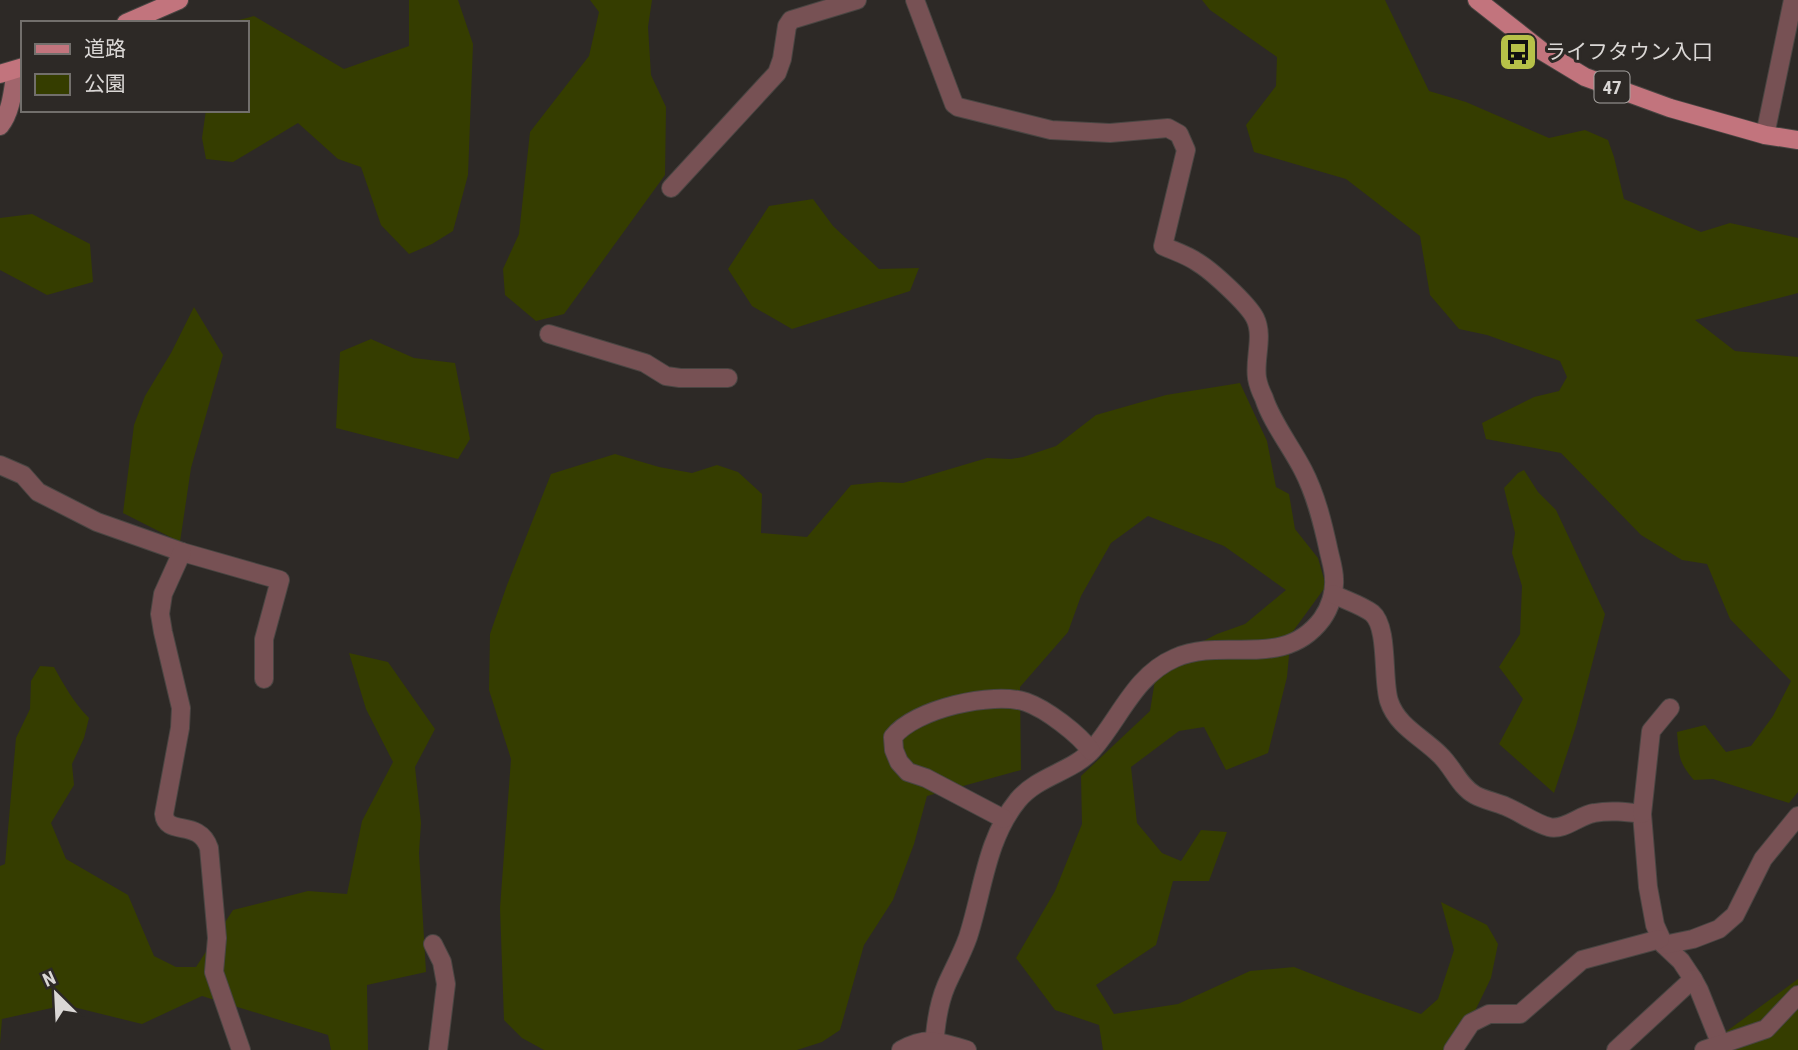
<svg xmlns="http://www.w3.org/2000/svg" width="1798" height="1050" font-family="'Roboto Condensed','Noto Sans JP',sans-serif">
	<rect width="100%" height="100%" fill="#2d2926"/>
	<!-- green -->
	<g fill="#353d00">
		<path d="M 409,0 L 458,0 L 473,44 L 468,175 L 453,231 L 432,244 L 409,254 L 381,225 L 361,167 L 338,159 L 298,123 L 233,162 L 206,159 L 202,138 L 206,110 L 247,110 L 247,23 L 228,23 L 254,16 L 344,69 L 409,46 Z"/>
		<path d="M 590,0 L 652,0 L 648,27 L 651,75 L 666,107 L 665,175 L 564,314 L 536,321 L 505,295 L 503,269 L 519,234 L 530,132 L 589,56 L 599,12 Z"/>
		<path d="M 1202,0 L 1385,0 L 1429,91 L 1466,102 L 1549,138 L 1585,130 L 1608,140 L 1614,157 L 1624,199 L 1701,232 L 1730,223 L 1798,238 L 1798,293 L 1695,320 L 1735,351 L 1798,357 L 1798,792 L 1789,803 L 1713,779 L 1694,780 C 1678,762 1679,755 1677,732 L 1705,725 L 1726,752 L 1751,746 L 1773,716 L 1791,681 L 1730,619 L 1707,564 L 1682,560 L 1641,535 L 1561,453 L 1486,439 L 1482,423 L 1534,397 L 1559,391 L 1567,377 L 1560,361 L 1487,335 L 1459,329 L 1430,295 L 1420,236 L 1346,179 L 1254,152 L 1246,125 L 1276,86 L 1277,57 L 1210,10 Z"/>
		<path d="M 813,199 L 833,226 L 879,269 L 919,268 L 910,291 L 792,329 L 752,306 L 728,269 L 769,206 Z"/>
		<path d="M 32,214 L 90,244 L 93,282 L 47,295 L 0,270 L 0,218 Z"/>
		<path d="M 194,307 L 223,355 L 191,468 L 180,542 L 123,513 L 134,425 L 145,396 L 171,353 Z"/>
		<path d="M 371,339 L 414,358 L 455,363 L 470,439 L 458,459 L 336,428 L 340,352 Z"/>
		<path d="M 1240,383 L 1267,441 L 1276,487 L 1289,494 L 1295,529 L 1318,558 L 1326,586 L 1291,634 L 1287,677 L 1268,753 L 1226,770 L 1204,727 L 1179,731 L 1131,767 L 1137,823 L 1162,853 L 1181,861 L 1201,830 L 1227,832 L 1209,881 L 1173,881 L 1156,945 L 1096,985 L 1114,1014 L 1178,1004 L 1250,971 L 1294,967 L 1358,992 L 1421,1014 L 1438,999 L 1454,950 L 1441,902 L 1487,925 L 1498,944 L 1491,978 L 1475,1011 L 1451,1050 L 1103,1050 L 1099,1025 L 1055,1010 L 1016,958 L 1055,891 L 1082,824 L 1081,776 L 1150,711 L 1155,680 L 1184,651 L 1217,634 L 1245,624 L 1286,590 L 1224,546 L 1148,516 L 1111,543 L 1081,596 L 1068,632 L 1020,687 L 1021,770 L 927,796 L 914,844 L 893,900 L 864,945 L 840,1030 L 822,1042 L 797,1050 L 544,1050 L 522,1038 L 504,1020 L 500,908 L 511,759 L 489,690 L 490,634 L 507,585 L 551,474 L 615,454 L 659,467 L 692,473 L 717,465 L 738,472 L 762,494 L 761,533 L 807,537 L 851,485 L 880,482 L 903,483 L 987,458 L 1011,459 L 1023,457 L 1056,446 L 1096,415 L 1166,395 Z"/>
		<path d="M 1524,470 L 1538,492 L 1556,510 L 1605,614 L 1576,726 L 1554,793 L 1499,744 L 1523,699 L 1499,667 L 1520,634 L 1522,586 L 1512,553 L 1515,533 L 1504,488 L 1518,473 Z"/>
		<path d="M 349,653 L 388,662 L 435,729 L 415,767 L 421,823 L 419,853 L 426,972 L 367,985 L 368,1050 L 331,1050 L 328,1035 L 202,996 L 142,1024 L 65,1005 L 2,1019 L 0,1044 L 0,866 L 5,864 L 16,738 L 30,709 L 31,681 L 40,666 L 54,667 C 64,685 74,703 89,718 L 84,738 L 72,764 L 74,785 L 51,823 L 66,859 L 128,895 L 154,956 L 176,967 L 196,967 L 233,910 L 308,891 L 347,894 L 362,821 L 393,762 L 366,709 Z"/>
		<path d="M 1798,979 L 1798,1050 L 1701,1050 Z"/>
	</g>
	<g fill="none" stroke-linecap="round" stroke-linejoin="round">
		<defs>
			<g id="minor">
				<path d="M 915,0 L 954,104 L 958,107 L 1051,130 L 1110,133 L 1168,128 L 1179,134 L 1186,150 L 1163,246 C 1174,251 1187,255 1197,262 C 1211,270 1248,304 1255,318 C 1264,336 1254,359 1257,378 C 1258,384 1261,392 1264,398 C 1271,421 1292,448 1303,470 C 1316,495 1323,524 1329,552 C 1331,561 1334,570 1334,579 C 1335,592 1330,608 1322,619 C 1283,671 1224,636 1175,658 C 1135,675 1120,718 1093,749 C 1073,772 1039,775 1018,800 C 986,839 983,891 968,937 C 962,954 953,970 946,986 C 938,1005 935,1029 934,1050"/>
				<path d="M 671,188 L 777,73 L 782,59 L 787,26 L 791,20 L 857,0"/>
				<path d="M 549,334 L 645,363 L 666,376 L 680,378 L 728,378"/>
				<path d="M 0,465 L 23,475 L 38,492 L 97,522 L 182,552 L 280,580 L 264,639 L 264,679"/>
				<path d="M 182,552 L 163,594 L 160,614 L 163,632 L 181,708 L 180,728 L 164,814 C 166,837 199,818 209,848 L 217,938 L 214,972 L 241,1050"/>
				<path d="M 1333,594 C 1345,600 1361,605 1372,613 C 1389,627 1382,680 1389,701 C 1397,726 1422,737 1440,755 C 1453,767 1459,786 1475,795 C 1484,800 1496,802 1505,806 C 1520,812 1534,823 1549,827 C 1564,831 1580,815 1594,813 C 1611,810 1626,812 1642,814 L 1648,887 L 1655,925 L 1664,945 L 1681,961 L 1693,979 L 1699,990 L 1721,1045"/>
				<path d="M 1642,814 L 1651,731 L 1670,708"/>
				<path d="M 1004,819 L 926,778 L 908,772 L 899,762 L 894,750 L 893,737 C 914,709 993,691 1026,702 C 1046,709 1079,734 1091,751"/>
				<path d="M 433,944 L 442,962 L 446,984 L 438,1050"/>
				<path d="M 1664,945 L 1693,939 L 1719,929 L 1735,915 L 1763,859 L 1798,816"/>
				<path d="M 901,1050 C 928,1035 939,1042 967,1050"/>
				<path d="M 1453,1050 L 1471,1023 L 1489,1014 L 1520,1014 L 1582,960 L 1660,939"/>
				<path d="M 1616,1050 L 1693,979"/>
				<path d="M 1704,1050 L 1766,1029 L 1798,995"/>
			</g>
			<path id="tertiary" d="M 1765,135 L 1793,0"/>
			<path id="secondary" d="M 0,126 C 12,111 13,88 16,70"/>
			<g id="primary">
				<path d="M 1477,0 L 1542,51 L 1585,77 L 1670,108 L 1765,135 L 1798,140"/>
				<path d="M 126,23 L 179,0"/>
				<path d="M 0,74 L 23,67"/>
			</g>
		</defs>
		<!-- minor casing -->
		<use href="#minor" stroke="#494542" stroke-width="20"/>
		<!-- tertiary casing -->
		<use href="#tertiary" stroke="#494542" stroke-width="20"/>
		<!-- secondary casing -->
		<use href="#secondary" stroke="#494542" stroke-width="20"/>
		<!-- primary casing -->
		<use href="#primary" stroke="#494542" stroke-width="20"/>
		<!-- minor -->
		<use href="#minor" stroke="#775154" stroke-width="18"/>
		<!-- tertiary -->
		<use href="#tertiary" stroke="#775154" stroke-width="18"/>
		<!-- secondary -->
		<use href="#secondary" stroke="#a1656c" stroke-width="18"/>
		<!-- primary -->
		<use href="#primary" stroke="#c2747d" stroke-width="18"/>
	</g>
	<!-- icons -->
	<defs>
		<symbol id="bus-square" viewBox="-11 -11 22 22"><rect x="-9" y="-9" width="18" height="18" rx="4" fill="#b7c148" stroke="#2d2926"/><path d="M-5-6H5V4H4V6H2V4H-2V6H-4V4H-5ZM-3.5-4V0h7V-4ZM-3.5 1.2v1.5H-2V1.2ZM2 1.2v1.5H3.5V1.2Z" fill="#111"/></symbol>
	</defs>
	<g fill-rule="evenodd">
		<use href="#bus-square" x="1496" y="30" width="44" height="44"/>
	</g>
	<g text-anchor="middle" stroke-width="6" stroke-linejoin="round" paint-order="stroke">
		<!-- shield labels -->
		<rect fill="#2d2926" stroke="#a6a3a0" stroke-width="2" x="1594.5" y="71.5" width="35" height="31" rx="5"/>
		<g font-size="19" font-weight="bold" fill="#dad7d5">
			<text x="1612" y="94">47</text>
		</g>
		<!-- poi labels -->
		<g font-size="21" fill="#dad7d5" stroke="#2d2926" text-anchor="start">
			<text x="1545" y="59">ライフタウン入口</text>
		</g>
	</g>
	<!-- legend -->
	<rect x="21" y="21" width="228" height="91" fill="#2d2926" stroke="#726f6c" stroke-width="2"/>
	<rect x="35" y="44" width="35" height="10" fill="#c2747d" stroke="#726f6c" stroke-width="2"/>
	<text x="84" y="56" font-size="21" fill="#dad7d5">道路</text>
	<rect x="35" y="74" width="35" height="21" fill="#353d00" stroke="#726f6c" stroke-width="2"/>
	<text x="84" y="91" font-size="21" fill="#dad7d5">公園</text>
	<!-- north arrow -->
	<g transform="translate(56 994) rotate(336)" stroke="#2d2926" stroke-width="5" paint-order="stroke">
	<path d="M0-5L12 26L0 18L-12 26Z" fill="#dad7d5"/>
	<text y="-10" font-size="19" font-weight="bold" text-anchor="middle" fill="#dad7d5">N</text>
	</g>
</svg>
